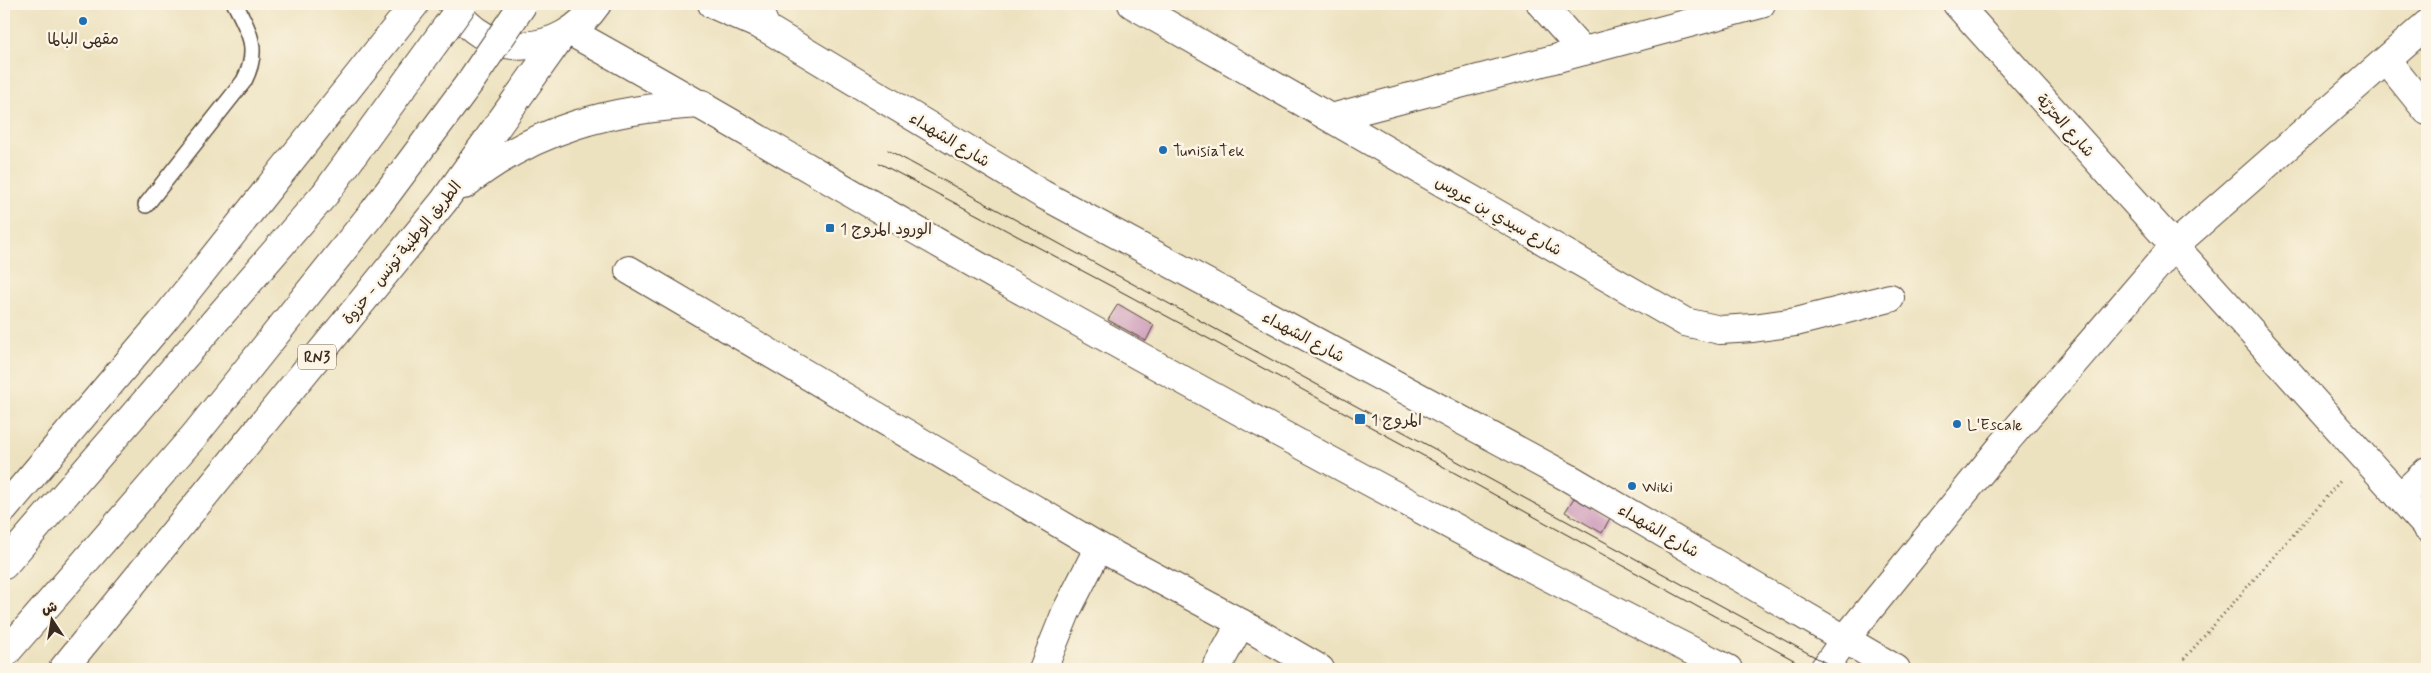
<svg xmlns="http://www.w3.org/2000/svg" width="2431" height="673" font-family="Mynerve,'Playpen Sans Arabic',sans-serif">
	<rect width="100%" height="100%" fill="#fcf5e5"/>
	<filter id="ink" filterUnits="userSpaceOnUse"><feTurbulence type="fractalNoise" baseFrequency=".02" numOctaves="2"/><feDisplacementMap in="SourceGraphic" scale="10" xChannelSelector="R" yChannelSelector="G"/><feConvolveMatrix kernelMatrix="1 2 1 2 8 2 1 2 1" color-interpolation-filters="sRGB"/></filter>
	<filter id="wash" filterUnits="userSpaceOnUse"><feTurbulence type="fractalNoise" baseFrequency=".0096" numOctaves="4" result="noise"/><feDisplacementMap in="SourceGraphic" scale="20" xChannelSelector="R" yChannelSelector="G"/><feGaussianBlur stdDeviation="1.12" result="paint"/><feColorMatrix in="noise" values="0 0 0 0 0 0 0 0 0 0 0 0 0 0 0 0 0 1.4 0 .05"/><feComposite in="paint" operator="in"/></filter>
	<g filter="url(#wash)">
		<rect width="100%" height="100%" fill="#ede2c0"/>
		<g id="blocks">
			<!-- building -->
			<g fill="#cb97b8">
				<path d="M 1118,304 L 1154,325 L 1146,341 L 1108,320 Z"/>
				<path d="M 1574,498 L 1610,518 L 1602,533 L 1565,512 Z"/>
			</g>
		</g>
	</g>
	<g filter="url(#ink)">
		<use href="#blocks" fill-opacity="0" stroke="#564636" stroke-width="1"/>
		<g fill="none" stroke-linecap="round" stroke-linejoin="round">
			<defs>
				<path id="lane" d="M 146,205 L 244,81 C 260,50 250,33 235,4"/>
				<g id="street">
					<path d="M 1132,4 L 1685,322 L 1720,330 L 1753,328 L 1796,322 L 1890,298"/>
					<path d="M 1541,4 L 1583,51"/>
					<path d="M 1957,4 L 2427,527"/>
					<path d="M 2387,61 L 2427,111"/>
					<path d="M 1331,118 L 1761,4"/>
					<path d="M 629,270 L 1099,547 L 1241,623 L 1320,669"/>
					<path d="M 2400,497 L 2427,471"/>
					<path d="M 1043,669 L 1066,612 L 1099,547"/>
					<path d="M 1216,669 L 1241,623"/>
				</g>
				<g id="secondary">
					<path d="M 712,4 L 766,28 L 1042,194 L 1569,478 L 1896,669"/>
					<path d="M 571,32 C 716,112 858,198 1003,280 C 1242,414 1483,546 1728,669"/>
					<path d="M 1824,669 L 1845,639 L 2002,446 L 2175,245 L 2427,24"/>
				</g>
				<g id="highway">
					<path d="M 452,4 C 486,62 561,57 597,4"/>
					<path d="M 756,4 L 766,28"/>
					<path d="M 464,185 C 535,128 613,108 702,104"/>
					<path d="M 4,509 L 163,321 L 415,4"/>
					<path d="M 4,565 L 325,194"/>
					<path d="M 4,655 L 194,436 L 374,211"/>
					<path d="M 63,669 L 444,201 L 560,38"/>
				</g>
			</defs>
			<!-- lane casing -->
			<use href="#lane" stroke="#564636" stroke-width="18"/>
			<!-- street casing -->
			<use href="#street" stroke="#564636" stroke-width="30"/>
			<!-- secondary casing -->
			<use href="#secondary" stroke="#564636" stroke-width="30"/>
			<!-- highway casing -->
			<use href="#highway" stroke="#564636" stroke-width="30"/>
			<!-- path -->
			<path stroke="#564636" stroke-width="3" stroke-dasharray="1 4" stroke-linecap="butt" d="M 2184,659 L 2342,479"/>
			<!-- lane -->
			<use href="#lane" stroke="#fff" stroke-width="15"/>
			<!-- street -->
			<use href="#street" stroke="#fff" stroke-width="28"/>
			<!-- secondary -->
			<use href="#secondary" stroke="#fff" stroke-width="28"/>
			<!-- highway -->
			<use href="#highway" stroke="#fff" stroke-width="28"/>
			<!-- tram -->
			<g stroke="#3b2a1e" stroke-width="1">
				<path d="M 888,150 L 1837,669"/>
				<path d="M 879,163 C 1192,327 1501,498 1810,669"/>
			</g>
			<defs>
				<g id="highway-bridge">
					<path d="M 325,194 L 463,4"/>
					<path d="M 374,211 L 470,82 L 523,4"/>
				</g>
			</defs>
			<!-- highway-bridge casing -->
			<use href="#highway-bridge" stroke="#564636" stroke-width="30" stroke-linecap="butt"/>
			<!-- highway-bridge -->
			<use href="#highway-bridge" stroke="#fff" stroke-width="28"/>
		</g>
	</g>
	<!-- markers -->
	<g fill="#1f6fb2" stroke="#fcf5e5" stroke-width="2">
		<circle cx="83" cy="21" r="5"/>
		<circle cx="1163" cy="150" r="5"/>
		<rect x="825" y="223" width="10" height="10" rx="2.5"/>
		<rect x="1354" y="413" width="12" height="12" rx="2.5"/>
		<circle cx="1957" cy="424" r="5"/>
		<circle cx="1632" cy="486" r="5"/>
	</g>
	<g text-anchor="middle" stroke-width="5" stroke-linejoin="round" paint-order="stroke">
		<!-- shield labels -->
		<rect fill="#fcf5e5" stroke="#75675a" stroke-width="1" x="298" y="344.5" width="38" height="25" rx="4"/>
		<g font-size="15" font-weight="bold" fill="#3b2a1e">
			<text x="317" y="362">RN3</text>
		</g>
		<!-- poi labels -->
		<g font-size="16" fill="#3b2a1e" stroke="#fcf5e5" text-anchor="start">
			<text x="83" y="44" text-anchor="middle">مقهى البالما</text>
			<text x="1173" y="156">TunisiaTek</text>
			<text x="840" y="234">الورود المروج 1</text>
			<text x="1371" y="425">المروج 1</text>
			<text x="1967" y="430">L'Escale</text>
			<text x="1642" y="492">Wiki</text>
		</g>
		<!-- street labels -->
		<g font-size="16" fill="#3b2a1e" stroke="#fcf5e5">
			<text transform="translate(2066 125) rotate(48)" y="6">شارع الحرّيّة</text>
			<text transform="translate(950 139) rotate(31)" y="6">شارع الشهداء</text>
			<text transform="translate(1499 215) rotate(30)" y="6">شارع سيدي بن عروس</text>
			<text transform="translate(401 252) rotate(-51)" y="6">الطريق الوطنية تونس - حزوة</text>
			<text transform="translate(1304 336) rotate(28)" y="6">شارع الشهداء</text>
			<text transform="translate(1659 530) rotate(30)" y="6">شارع الشهداء</text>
		</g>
	</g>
	<!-- margin -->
	<rect width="2431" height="673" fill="none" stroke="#fcf5e5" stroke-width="20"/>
	<!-- north arrow -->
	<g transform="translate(52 620) rotate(348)" stroke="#fcf5e5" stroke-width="4" paint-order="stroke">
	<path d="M0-4L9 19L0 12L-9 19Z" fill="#3b2a1e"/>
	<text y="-8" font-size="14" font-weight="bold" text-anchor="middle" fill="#3b2a1e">ش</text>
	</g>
</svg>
